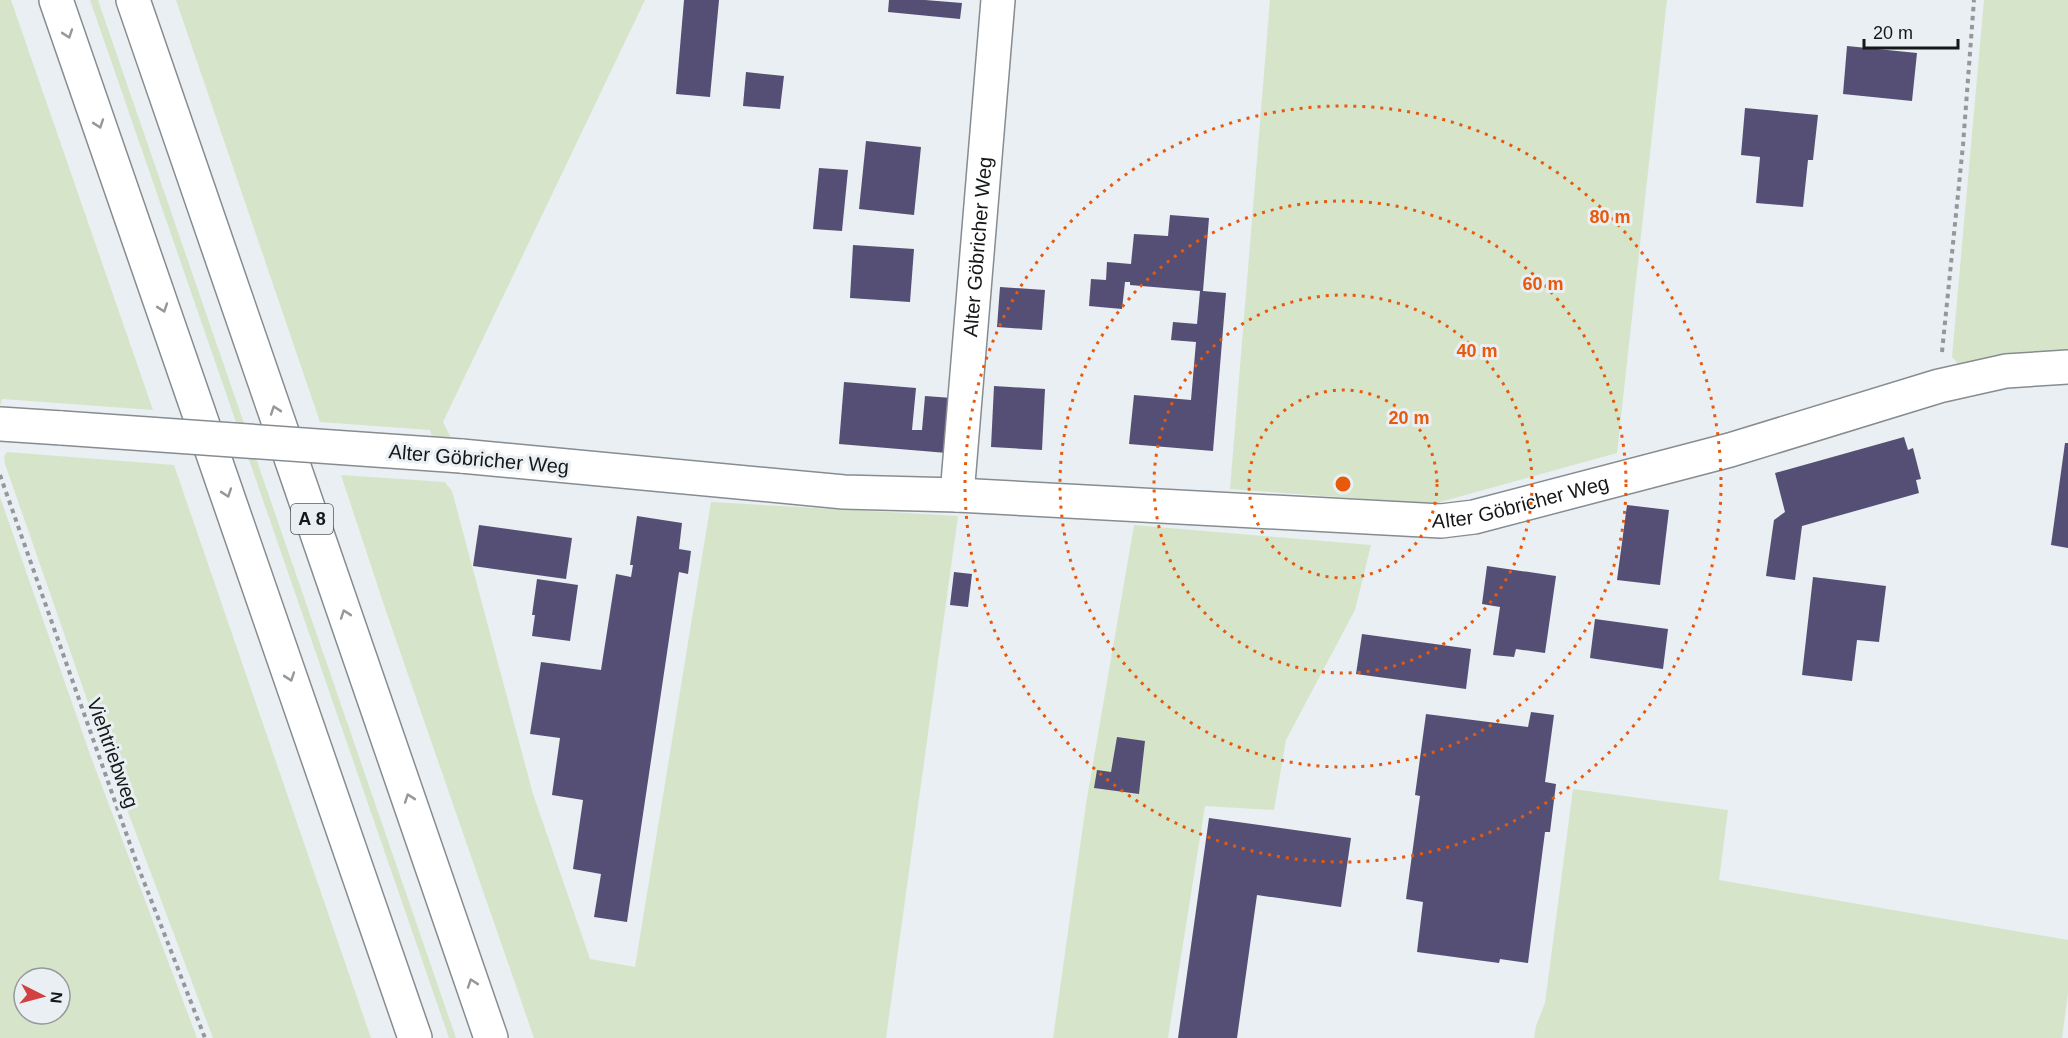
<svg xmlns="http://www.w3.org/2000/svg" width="2068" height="1038" font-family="Helvetica,sans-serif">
	<rect width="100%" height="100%" fill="#e9eff3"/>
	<!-- green -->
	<g fill="#d6e5ca" fill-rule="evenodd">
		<path d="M 0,0 L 11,0 L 153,410 L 2,399 L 0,406 Z"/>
		<path d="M 90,0 L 98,0 L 456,1038 L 449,1038 Z"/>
		<path d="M 176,0 L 645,0 L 443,422 L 451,438 L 432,437 L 430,430 L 320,422 Z"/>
		<path d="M 1270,0 L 1667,0 L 1617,453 L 1433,504 L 1230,489 Z"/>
		<path d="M 1984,0 L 2068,0 L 2068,356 L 1962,368 L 1952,357 Z"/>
		<path d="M 7,452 L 174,465 L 371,1038 L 213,1038 L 105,751 L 5,464 L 4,456 Z"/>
		<path d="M 341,475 L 445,482 L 452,491 L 533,794 L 590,959 L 635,967 L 711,502 L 958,516 L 886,1038 L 534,1038 L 386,611 Z"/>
		<path d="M 0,497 L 91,757 L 197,1038 L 0,1038 ZM 24,978 L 60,978 L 60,1014 L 24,1014 Z"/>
		<path d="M 1134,525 L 1371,545 L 1355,610 L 1286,740 L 1274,810 L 1205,806 L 1168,1038 L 1053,1038 L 1086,804 Z"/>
		<path d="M 1573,789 L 1728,810 L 1719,880 L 2068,940 L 2068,994 L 2062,1038 L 1534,1038 L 1536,1026 L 1545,1003 Z"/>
	</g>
	<!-- building -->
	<g fill="#554f75">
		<path d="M 684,0 L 719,0 L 710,97 L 676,94 Z"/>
		<path d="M 889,0 L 925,0 L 962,3 L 960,19 L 888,12 Z"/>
		<path d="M 1847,46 L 1917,53 L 1912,101 L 1843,94 Z"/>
		<path d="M 746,72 L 784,76 L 780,109 L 743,106 Z"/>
		<path d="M 1745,108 L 1818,115 L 1813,160 L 1808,160 L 1803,207 L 1756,203 L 1760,157 L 1741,155 Z"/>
		<path d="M 866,141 L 921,147 L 914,215 L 859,209 Z"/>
		<path d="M 819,168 L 848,170 L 842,231 L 813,229 Z"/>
		<path d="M 1170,215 L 1209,218 L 1203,291 L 1226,293 L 1213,451 L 1129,444 L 1134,395 L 1191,400 L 1196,342 L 1171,340 L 1173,322 L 1197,324 L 1200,291 L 1130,285 L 1130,282 L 1125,282 L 1122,309 L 1089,306 L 1091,279 L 1106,280 L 1107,262 L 1131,264 L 1134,234 L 1168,236 Z"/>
		<path d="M 853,245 L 914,249 L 910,302 L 850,298 Z"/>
		<path d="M 1000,287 L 1045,290 L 1042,330 L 997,327 Z"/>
		<path d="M 844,382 L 916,388 L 912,430 L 922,430 L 925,396 L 952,398 L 947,453 L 839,444 Z"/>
		<path d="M 994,386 L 1045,389 L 1042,450 L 991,447 Z"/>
		<path d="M 1904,437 L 1908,450 L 1913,448 L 1921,479 L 1916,480 L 1919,493 L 1802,526 L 1795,580 L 1766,576 L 1774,520 L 1785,512 L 1775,473 Z"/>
		<path d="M 2065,443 L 2068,443 L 2068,548 L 2051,545 Z"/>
		<path d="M 1627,505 L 1669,510 L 1660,585 L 1617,580 Z"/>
		<path d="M 637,516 L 682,523 L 679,549 L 691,551 L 688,574 L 679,572 L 627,922 L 594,917 L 601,874 L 573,869 L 583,800 L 552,795 L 560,738 L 530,734 L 541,662 L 601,670 L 616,574 L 631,577 L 633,565 L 630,565 Z"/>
		<path d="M 479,525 L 572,538 L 566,579 L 473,566 Z"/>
		<path d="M 1487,566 L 1556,576 L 1545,653 L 1516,649 L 1514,657 L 1493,655 L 1500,607 L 1482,604 Z"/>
		<path d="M 954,572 L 972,574 L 968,607 L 950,605 Z"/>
		<path d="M 1813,577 L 1886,586 L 1879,642 L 1857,640 L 1852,681 L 1802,675 Z"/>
		<path d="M 537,579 L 578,585 L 570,641 L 532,636 L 535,615 L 532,615 Z"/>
		<path d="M 1595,619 L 1668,629 L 1663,669 L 1590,658 Z"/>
		<path d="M 1362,634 L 1471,649 L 1466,689 L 1356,674 Z"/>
		<path d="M 1531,712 L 1554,715 L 1545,782 L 1556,784 L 1550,832 L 1545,832 L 1528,963 L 1500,959 L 1499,963 L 1417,952 L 1423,902 L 1406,899 L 1420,796 L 1415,795 L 1426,714 L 1528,727 Z"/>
		<path d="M 1117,737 L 1145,741 L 1139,794 L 1094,788 L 1097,770 L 1111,772 Z"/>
		<path d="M 1209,818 L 1351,838 L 1341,907 L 1257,895 L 1237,1038 L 1178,1038 Z"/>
	</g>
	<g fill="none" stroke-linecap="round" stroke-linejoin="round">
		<defs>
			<g id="minor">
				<path d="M 0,424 L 62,428"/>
				<path id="s1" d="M 461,456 L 844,492 L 957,495 L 1441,521 L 1474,517 L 1730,450 L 1939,386 L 2006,371 L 2068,367"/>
				<path id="s2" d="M 957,495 L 998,0"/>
			</g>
			<g id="highway">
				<path d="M 56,0 L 415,1038"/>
				<path d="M 133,0 L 491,1038"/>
			</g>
		</defs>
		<!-- minor casing -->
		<use href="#minor" stroke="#868c90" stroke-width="36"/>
		<!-- highway casing -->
		<use href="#highway" stroke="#868c90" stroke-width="36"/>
		<!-- path -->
		<g stroke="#93989b" stroke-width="4" stroke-dasharray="4.5 4.5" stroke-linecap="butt">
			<path d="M 1942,352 L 1963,145 L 1974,0"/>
			<path d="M 0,475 L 137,864 L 205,1038"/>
		</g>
		<!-- minor -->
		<use href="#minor" stroke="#fff" stroke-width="33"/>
		<!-- highway -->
		<use href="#highway" stroke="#fff" stroke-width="33"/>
		<defs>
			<path id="minor-bridge" d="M 62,428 L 461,456"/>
		</defs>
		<!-- minor-bridge casing -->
		<use href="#minor-bridge" stroke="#868c90" stroke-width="36" stroke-linecap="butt"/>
		<!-- minor-bridge -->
		<use href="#minor-bridge" stroke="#fff" stroke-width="33"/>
	</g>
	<!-- one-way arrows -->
	<defs><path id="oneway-chevron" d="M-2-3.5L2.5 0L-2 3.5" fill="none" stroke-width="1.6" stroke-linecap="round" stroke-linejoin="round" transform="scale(1.5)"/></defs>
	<g stroke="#969798">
		<use href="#oneway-chevron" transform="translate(68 34) rotate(71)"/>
		<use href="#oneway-chevron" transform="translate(99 124) rotate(71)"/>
		<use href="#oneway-chevron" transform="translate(163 308) rotate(71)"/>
		<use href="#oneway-chevron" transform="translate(275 410) rotate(-109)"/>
		<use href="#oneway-chevron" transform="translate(227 493) rotate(71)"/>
		<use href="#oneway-chevron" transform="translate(345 614) rotate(-109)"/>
		<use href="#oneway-chevron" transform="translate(290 677) rotate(71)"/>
		<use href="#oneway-chevron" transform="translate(409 798) rotate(-109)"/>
		<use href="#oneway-chevron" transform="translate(472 983) rotate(-109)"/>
	</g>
	<!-- distance rings -->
	<g fill="none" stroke="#e8590c" stroke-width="3" stroke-dasharray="3 6">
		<circle cx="1343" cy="484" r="94"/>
		<circle cx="1343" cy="484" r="189"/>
		<circle cx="1343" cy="484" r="283"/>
		<circle cx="1343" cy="484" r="378"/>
	</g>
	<g text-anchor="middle" stroke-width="6" stroke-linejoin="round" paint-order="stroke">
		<!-- shield labels -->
		<rect fill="#e9eff3" stroke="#55585a" stroke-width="1.5" x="291" y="504" width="42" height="30" rx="4.5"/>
		<g font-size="18" font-weight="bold" fill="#151719">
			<text x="312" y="525">A 8</text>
		</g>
		<!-- street labels -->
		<g font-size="20" fill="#151719" stroke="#e9eff3">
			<text dy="7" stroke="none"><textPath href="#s2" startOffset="249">Alter Göbricher Weg</textPath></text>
			<text transform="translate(479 459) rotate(5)" y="7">Alter Göbricher Weg</text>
			<text dy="7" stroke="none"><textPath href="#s1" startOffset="1064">Alter Göbricher Weg</textPath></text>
			<text transform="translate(113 753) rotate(70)" y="7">Viehtriebweg</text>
		</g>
	</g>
	<circle cx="1343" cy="484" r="9" fill="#e8590c" stroke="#e9eff3" stroke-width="3"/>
	<g font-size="18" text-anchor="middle" font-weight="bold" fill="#e8590c" stroke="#e9eff3" stroke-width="6" stroke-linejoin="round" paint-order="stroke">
		<text x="1610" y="223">80 m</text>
		<text x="1543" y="290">60 m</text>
		<text x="1477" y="357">40 m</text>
		<text x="1409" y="424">20 m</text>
	</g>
	<!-- north arrow -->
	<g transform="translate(42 996) rotate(96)"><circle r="28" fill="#e9eff3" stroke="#94999c" stroke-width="1.5"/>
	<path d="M0-4.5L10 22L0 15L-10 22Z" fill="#d14142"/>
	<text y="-9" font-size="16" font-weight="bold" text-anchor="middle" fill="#151719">N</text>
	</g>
	<!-- scale -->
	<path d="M1864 39v9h94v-9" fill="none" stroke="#151719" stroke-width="3"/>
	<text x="1873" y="39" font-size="18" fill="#151719" stroke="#e9eff3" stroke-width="4.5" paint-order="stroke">20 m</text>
</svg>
